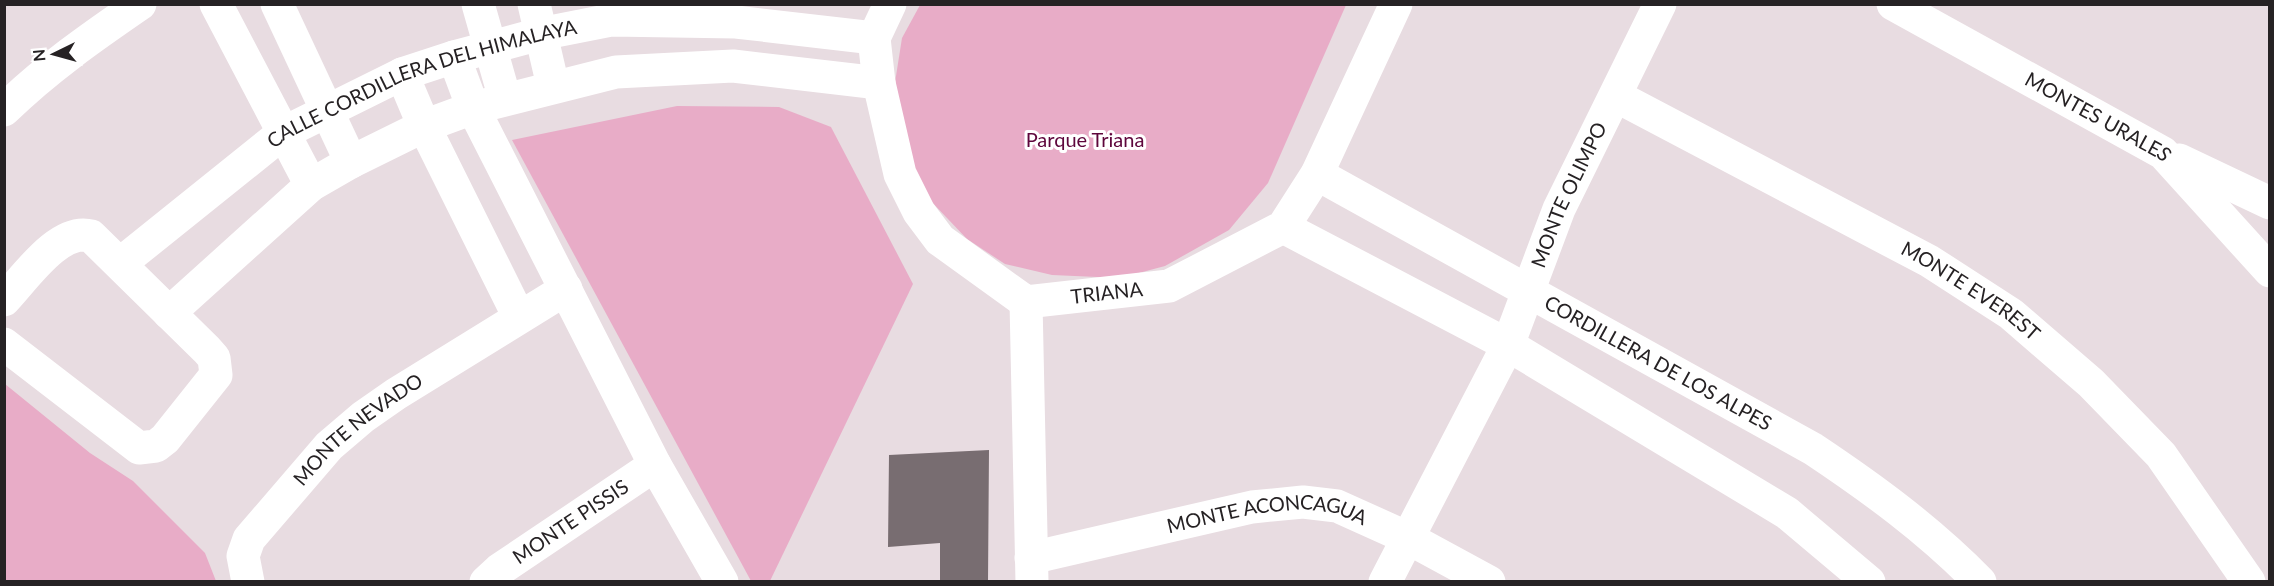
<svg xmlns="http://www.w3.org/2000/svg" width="2274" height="586" font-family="Lato,sans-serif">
	<rect width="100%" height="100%" fill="#e8dce1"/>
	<!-- green -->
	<g fill="#e8acc7">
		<path d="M 920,5 L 1346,5 L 1268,183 L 1229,230 L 1165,266 L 1120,278 L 1052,275 L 1005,264 L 967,239 L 926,196 L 904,150 L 893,95 L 902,38 Z"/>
		<path d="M 677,106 L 779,107 L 831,127 L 913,284 L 770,581 L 751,581 L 512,140 Z"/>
		<path d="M 5,384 L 90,453 L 133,481 L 205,553 L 216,581 L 5,581 Z"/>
	</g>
	<!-- building -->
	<path fill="#786d71" d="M 989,450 L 988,582 L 940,582 L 940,543 L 888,547 L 889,455 Z"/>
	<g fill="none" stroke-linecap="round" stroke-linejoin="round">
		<!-- minor -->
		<g stroke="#fff" stroke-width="33">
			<path d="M 216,4 L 311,185"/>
			<path d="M 277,4 L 351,162"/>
			<path d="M 478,4 L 505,99"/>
			<path d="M 534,4 L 553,86"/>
			<path id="s1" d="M 890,4 L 874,38 L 879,83 L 900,174 L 919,212 L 940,240 L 1026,302 L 1169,286 L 1283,227 L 1317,174 L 1396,4"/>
			<path id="s2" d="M 1893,4 L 2163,153 L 2270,271"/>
			<path d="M 454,57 L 473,108 L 655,465 L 722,582"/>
			<path d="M 402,74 L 424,126 L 519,317"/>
			<path id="s3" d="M 1616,96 L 1929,261 L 2011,314 L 2091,383 L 2161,455 L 2249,582"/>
			<path d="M 4,110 C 46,69 92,37 140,4"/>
			<path d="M 2179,160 L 2270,203"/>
			<path id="s4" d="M 1317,174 L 1813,449 C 1873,489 1929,530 1980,582"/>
			<path d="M 1283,227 L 1508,345 L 1787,513 L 1869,582"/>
			<path id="s5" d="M 121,263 L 283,133 L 402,74 L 454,57 L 540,34 L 611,20 L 736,22 L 874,38"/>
			<path d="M 4,300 C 25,278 59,227 91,236 L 207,350 L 214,358 L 216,375 L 165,439 L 156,446 L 139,448 L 4,344"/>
			<path d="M 1026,302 L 1032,582"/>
			<path d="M 169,313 L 311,185 L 351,162 L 424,126 L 473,108 L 616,72 L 733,66 L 879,83"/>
			<path id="s6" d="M 1031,558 L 1252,507 L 1303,502 L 1337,506 L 1408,538 L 1489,582"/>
			<path id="s7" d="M 248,582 L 243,556 L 249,539 L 329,446 L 363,417 L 396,394 L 566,289"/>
			<path id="s8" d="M 486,582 L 499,570 L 655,465"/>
			<path id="s9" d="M 1385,582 L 1508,345 L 1559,209 L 1660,4"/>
		</g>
	</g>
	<g text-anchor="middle" stroke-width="6" stroke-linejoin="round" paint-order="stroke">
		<!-- street labels -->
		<g font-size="20" fill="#262224" stroke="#fff">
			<text dy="7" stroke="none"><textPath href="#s5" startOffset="356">CALLE CORDILLERA DEL HIMALAYA</textPath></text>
			<text dy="7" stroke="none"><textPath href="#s2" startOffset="234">MONTES URALES</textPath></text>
			<text dy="7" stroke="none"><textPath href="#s9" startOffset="429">MONTE OLIMPO</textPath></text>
			<text dy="7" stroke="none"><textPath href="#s1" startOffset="441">TRIANA</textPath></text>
			<text dy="7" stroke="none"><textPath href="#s3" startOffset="405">MONTE EVEREST</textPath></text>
			<text dy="7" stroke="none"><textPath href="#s4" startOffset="390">CORDILLERA DE LOS ALPES</textPath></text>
			<text dy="7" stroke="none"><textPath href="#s7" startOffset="200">MONTE NEVADO</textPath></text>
			<text dy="7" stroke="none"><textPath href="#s8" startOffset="104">MONTE PISSIS</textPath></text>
			<text dy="7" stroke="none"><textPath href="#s6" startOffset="242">MONTE ACONCAGUA</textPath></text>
		</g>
		<!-- park labels -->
		<g font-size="20" fill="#5e063c" stroke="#fff">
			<text x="1085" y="147">Parque Triana</text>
		</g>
	</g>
	<!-- border -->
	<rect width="2274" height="586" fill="none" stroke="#262224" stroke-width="12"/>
	<!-- north arrow -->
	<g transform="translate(54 54) rotate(265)" stroke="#ffffff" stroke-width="4.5" paint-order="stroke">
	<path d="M0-4.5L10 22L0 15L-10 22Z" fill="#262224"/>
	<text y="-9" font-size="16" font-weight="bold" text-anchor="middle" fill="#262224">N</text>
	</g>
</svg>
